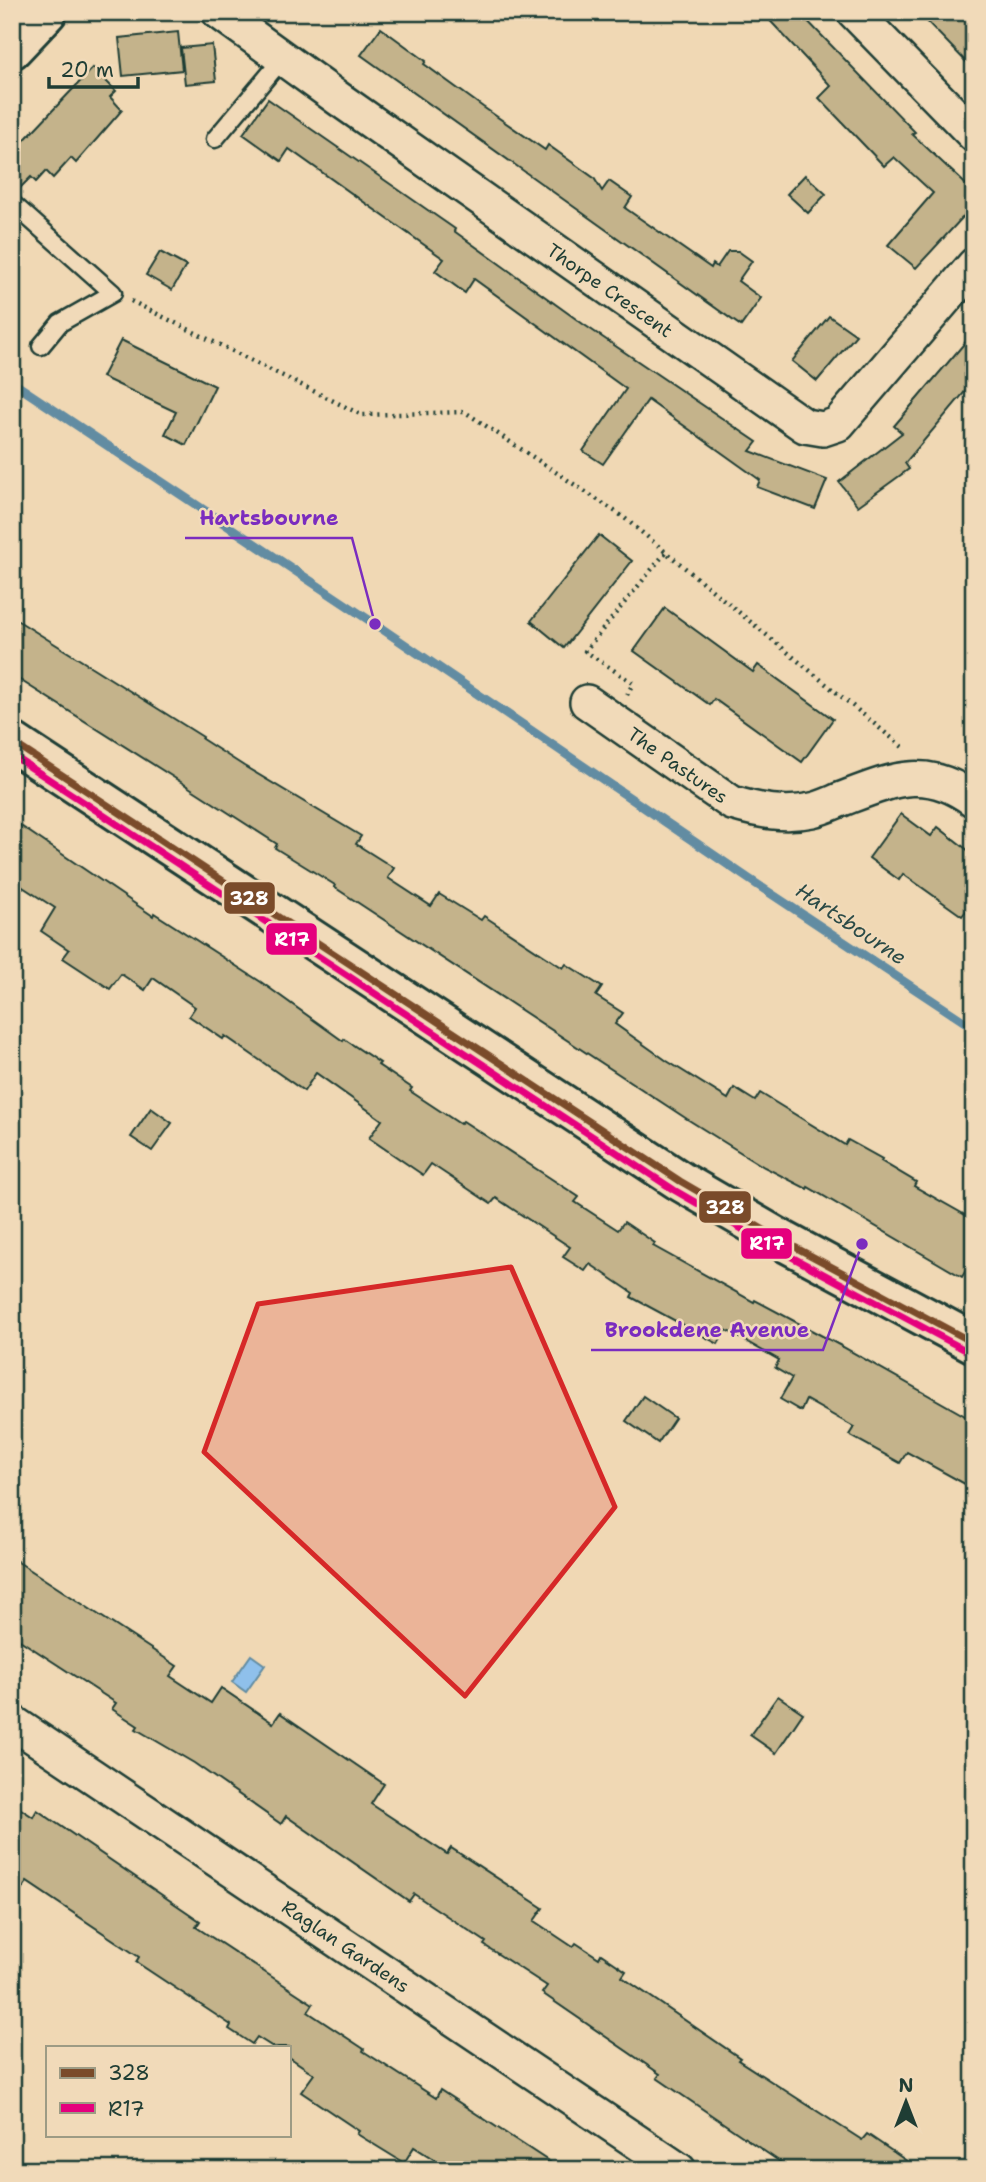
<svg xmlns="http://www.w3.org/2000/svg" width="986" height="2182" font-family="'Shantell Sans',sans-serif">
	<rect width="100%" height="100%" fill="#f0d8b4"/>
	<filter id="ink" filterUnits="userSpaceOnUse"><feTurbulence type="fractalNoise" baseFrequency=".0143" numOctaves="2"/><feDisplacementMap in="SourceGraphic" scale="14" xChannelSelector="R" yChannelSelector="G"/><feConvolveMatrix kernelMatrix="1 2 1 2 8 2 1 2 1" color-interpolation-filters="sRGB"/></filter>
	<g filter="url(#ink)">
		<!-- water -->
		<path fill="#8fc0eb" stroke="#628ca2" stroke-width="2" d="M 251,1655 L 265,1665 L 246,1692 L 232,1682 Z"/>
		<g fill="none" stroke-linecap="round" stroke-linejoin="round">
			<!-- stream -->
			<path stroke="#628ca2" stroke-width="9" d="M 12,382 L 375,624 L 749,879 L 974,1028"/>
		</g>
		<!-- building -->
		<g fill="#c4b38b" stroke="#1f3d34" stroke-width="2">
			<path d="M 762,12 L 799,12 L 915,132 L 912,134 L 974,192 L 974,205 L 916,268 L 888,245 L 933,193 L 894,157 L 884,166 L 819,98 L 831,86 Z"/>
			<path d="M 918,12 L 974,12 L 974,70 Z"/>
			<path d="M 381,28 L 426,61 L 424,64 L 483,107 L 545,150 L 548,145 L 594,178 L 602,191 L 609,181 L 632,197 L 625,208 L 711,268 L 713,264 L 717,267 L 728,251 L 738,251 L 752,261 L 738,281 L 761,298 L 741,326 L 361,55 Z"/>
			<path d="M 178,32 L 182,70 L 123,76 L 119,38 Z"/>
			<path d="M 212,45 L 216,81 L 185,84 L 181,48 Z"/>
			<path d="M 93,68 L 116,91 L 110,97 L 122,110 L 76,163 L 71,158 L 53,178 L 46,171 L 36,182 L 31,177 L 15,193 L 12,193 L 12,153 Z"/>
			<path d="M 268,99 L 455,229 L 454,231 L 583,324 L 757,442 L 750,451 L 827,480 L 815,509 L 757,487 L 760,480 L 648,400 L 603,464 L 583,451 L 626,389 L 474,279 L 465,293 L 435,271 L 444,259 L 289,149 L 281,161 L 243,134 Z"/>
			<path d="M 805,175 L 826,194 L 808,213 L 787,194 Z"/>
			<path d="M 160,252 L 186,266 L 172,290 L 146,275 Z"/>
			<path d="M 829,316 L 856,335 L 817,381 L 792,361 Z"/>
			<path d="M 974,332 L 974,381 L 905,463 L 909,469 L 858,506 L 839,482 L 902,433 L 894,426 Z"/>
			<path d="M 121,340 L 215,386 L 186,445 L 165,434 L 176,412 L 102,377 Z"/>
			<path d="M 599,535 L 632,561 L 564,648 L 531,621 Z"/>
			<path d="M 665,608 L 753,672 L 758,665 L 833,719 L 802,762 L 714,699 L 710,705 L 634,651 Z"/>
			<path d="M 12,617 L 203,737 L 202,739 L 244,766 L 361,836 L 356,844 L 394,868 L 388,878 L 431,906 L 439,894 L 481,920 L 484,916 L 563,968 L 566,964 L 602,987 L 596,996 L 623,1013 L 615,1024 L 667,1061 L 728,1099 L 734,1088 L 755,1101 L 760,1093 L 845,1145 L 848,1140 L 882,1159 L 881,1161 L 916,1182 L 914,1186 L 974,1220 L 974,1257 L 962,1277 L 808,1187 L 807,1189 L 764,1167 L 687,1119 L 334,887 L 335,885 L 275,848 L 277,844 L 184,784 L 12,675 Z"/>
			<path d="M 901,814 L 931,836 L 938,827 L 974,855 L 974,901 L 962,916 L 903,874 L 899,880 L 869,858 Z"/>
			<path d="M 12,820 L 153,916 L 154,913 L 261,982 L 343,1041 L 344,1039 L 380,1063 L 378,1065 L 412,1088 L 410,1091 L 460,1124 L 463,1121 L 544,1174 L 579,1197 L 575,1202 L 618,1230 L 624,1222 L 655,1243 L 653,1246 L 754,1302 L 755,1300 L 843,1347 L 974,1421 L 974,1489 L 907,1452 L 900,1463 L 849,1435 L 854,1427 L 806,1400 L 801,1411 L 780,1399 L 792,1378 L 775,1368 L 779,1360 L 726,1330 L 718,1344 L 631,1297 L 633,1293 L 590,1264 L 585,1271 L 563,1257 L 570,1247 L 496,1198 L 491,1204 L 431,1164 L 423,1175 L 369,1138 L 382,1120 L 316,1073 L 304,1091 L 225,1036 L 223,1039 L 189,1016 L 195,1007 L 153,978 L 145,990 L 121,974 L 110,989 L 63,958 L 69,950 L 41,931 L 55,908 L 12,880 Z"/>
			<path d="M 151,1108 L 172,1123 L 152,1151 L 131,1137 Z"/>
			<path d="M 643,1396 L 675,1418 L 658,1443 L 626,1421 Z"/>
			<path d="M 12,1558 L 177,1666 L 170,1676 L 211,1703 L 221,1688 L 273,1723 L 280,1713 L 384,1784 L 371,1804 L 447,1854 L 451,1848 L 543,1908 L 534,1921 L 573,1947 L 576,1943 L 599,1958 L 601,1954 L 626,1971 L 622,1977 L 740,2058 L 738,2060 L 862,2140 L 867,2134 L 920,2170 L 792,2170 L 657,2078 L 660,2074 L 542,1993 L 547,1986 L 484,1945 L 486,1942 L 414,1894 L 409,1901 L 286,1816 L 281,1824 L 194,1763 L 136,1729 L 138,1726 L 112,1709 L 116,1703 L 12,1635 Z"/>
			<path d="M 778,1696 L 803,1713 L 776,1753 L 750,1735 Z"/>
			<path d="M 12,1803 L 33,1817 L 37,1810 L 200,1921 L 196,1927 L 313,2004 L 308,2012 L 364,2049 L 363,2051 L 436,2098 L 440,2090 L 562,2170 L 451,2170 L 414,2147 L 404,2163 L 357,2134 L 359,2131 L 301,2092 L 314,2074 L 289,2057 L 289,2047 L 273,2047 L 257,2037 L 252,2044 L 229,2029 L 231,2025 L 136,1962 L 139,1957 L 27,1882 L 12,1904 Z"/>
		</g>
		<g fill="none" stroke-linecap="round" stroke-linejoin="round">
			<defs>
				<g id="service">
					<path d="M 215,139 L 283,58"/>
					<path d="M 12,203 L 113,293 L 60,323 L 41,346"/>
				</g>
				<g id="minor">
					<path d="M 219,12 L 339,99 L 805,426 L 823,429 L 838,424 L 974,265"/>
					<path d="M 854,12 L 974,135"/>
					<path d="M 587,702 L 732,803 C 759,811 784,816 812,810 C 822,808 832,803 842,799 C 892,780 926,764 974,800"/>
					<path d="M 12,1722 L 679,2170"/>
				</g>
				<path id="secondary" d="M 12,742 L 680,1181 L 778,1238 L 974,1343"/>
				<path id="primary" d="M 12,49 L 47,12"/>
			</defs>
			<!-- service casing -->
			<use href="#service" stroke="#1f3d34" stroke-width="21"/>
			<!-- minor casing -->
			<use href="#minor" stroke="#1f3d34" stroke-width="38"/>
			<!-- secondary casing -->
			<use href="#secondary" stroke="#1f3d34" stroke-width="44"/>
			<!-- primary casing -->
			<use href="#primary" stroke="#1f3d34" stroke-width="44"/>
			<!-- path -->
			<g stroke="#1f3d34" stroke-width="4.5" stroke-dasharray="2 5" stroke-linecap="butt">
				<path d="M 131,301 L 362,415 L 465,412 L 622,516 L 905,749"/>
				<path d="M 627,695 L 633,683 L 585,651 L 666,552"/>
			</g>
			<!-- service -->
			<use href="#service" stroke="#f1dab9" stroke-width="16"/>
			<!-- minor -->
			<use href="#minor" stroke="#f1dab9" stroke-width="33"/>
			<!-- secondary -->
			<use href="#secondary" stroke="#f1dab9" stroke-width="38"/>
			<!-- primary -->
			<use href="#primary" stroke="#f1dab9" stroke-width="38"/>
			<defs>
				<path id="bus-1" d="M 12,742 L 680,1181 L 778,1238 L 974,1343"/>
				<path id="bus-2" d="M 12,755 L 674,1190 L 773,1247 L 969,1352"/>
			</defs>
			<!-- bus-1 casing -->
			<use href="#bus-1" stroke="#f1dab9" stroke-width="12"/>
			<!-- bus-2 casing -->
			<use href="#bus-2" stroke="#f1dab9" stroke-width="12"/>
			<!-- bus-1 -->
			<use href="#bus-1" stroke="#7a4b2a" stroke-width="7"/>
			<!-- bus-2 -->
			<use href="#bus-2" stroke="#e5007d" stroke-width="7"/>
		</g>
	</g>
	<!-- marked area -->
	<path fill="#d62828" fill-opacity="0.2" stroke="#d62828" stroke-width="5" stroke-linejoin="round" d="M 511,1267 L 615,1507 L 465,1696 L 204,1452 L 258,1304 Z"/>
	<g text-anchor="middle" stroke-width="5" stroke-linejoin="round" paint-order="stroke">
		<!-- street labels -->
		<g font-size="19" fill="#1f3d34" stroke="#f1dab9">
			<text transform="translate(610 290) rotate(35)" y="7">Thorpe Crescent</text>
			<text transform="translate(678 765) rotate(35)" y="7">The Pastures</text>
			<text transform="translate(346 1946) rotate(34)" y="7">Raglan Gardens</text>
		</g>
		<!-- water labels -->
		<g font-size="21" font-style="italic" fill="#2a4a46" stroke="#f1dab9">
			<text transform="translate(851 924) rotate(34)" y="7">Hartsbourne</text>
		</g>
	</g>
	<!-- callouts -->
	<path fill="none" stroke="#7b2cbf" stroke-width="2.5" d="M375 624L352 538H185M862 1244L823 1350H591"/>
	<g fill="#7b2cbf" stroke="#f1dab9" stroke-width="2.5">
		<circle cx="375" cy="624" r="7"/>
		<circle cx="862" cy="1244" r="7"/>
	</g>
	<g font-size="21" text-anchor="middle" font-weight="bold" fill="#7b2cbf" stroke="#f1dab9" stroke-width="5" stroke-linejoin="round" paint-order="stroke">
		<text x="269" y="525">Hartsbourne</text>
		<text x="707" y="1337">Brookdene Avenue</text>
	</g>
	<g stroke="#f1dab9" stroke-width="2.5">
		<rect x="223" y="881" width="53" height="34" rx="7" fill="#7a4b2a"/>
		<rect x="265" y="922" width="53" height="34" rx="7" fill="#e5007d"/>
		<rect x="698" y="1190" width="54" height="34" rx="7" fill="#7a4b2a"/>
		<rect x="740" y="1227" width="53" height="33" rx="7" fill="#e5007d"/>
	</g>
	<g font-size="19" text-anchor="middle" font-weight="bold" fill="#fff">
		<text x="249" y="905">328</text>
		<text x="292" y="946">R17</text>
		<text x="725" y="1214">328</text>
		<text x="767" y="1250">R17</text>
	</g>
	<!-- margin -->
	<rect width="986" height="2182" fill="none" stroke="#f1dab9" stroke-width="42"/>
	<rect x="21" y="21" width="944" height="2140" fill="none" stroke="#1f3d34" stroke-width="2.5" filter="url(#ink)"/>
	<!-- legend -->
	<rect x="46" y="2046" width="245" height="91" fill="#f1dab9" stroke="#9d9b84" stroke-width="2"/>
	<rect x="60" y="2068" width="35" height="10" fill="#7a4b2a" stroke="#9d9b84" stroke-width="2"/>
	<text x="108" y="2080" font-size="21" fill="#1f3d34">328</text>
	<rect x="60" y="2103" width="35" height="10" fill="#e5007d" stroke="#9d9b84" stroke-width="2"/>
	<text x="108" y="2116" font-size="21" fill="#1f3d34">R17</text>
	<!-- north arrow -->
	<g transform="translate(906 2102)" stroke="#f1dab9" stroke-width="5" paint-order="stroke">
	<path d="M0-5L12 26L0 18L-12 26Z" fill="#1f3d34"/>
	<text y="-10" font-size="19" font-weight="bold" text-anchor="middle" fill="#1f3d34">N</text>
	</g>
	<!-- scale -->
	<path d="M49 77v10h89v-10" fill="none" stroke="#1f3d34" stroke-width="3.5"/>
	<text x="60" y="77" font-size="21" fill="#1f3d34" stroke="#f1dab9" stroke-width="5" paint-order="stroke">20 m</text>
</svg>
